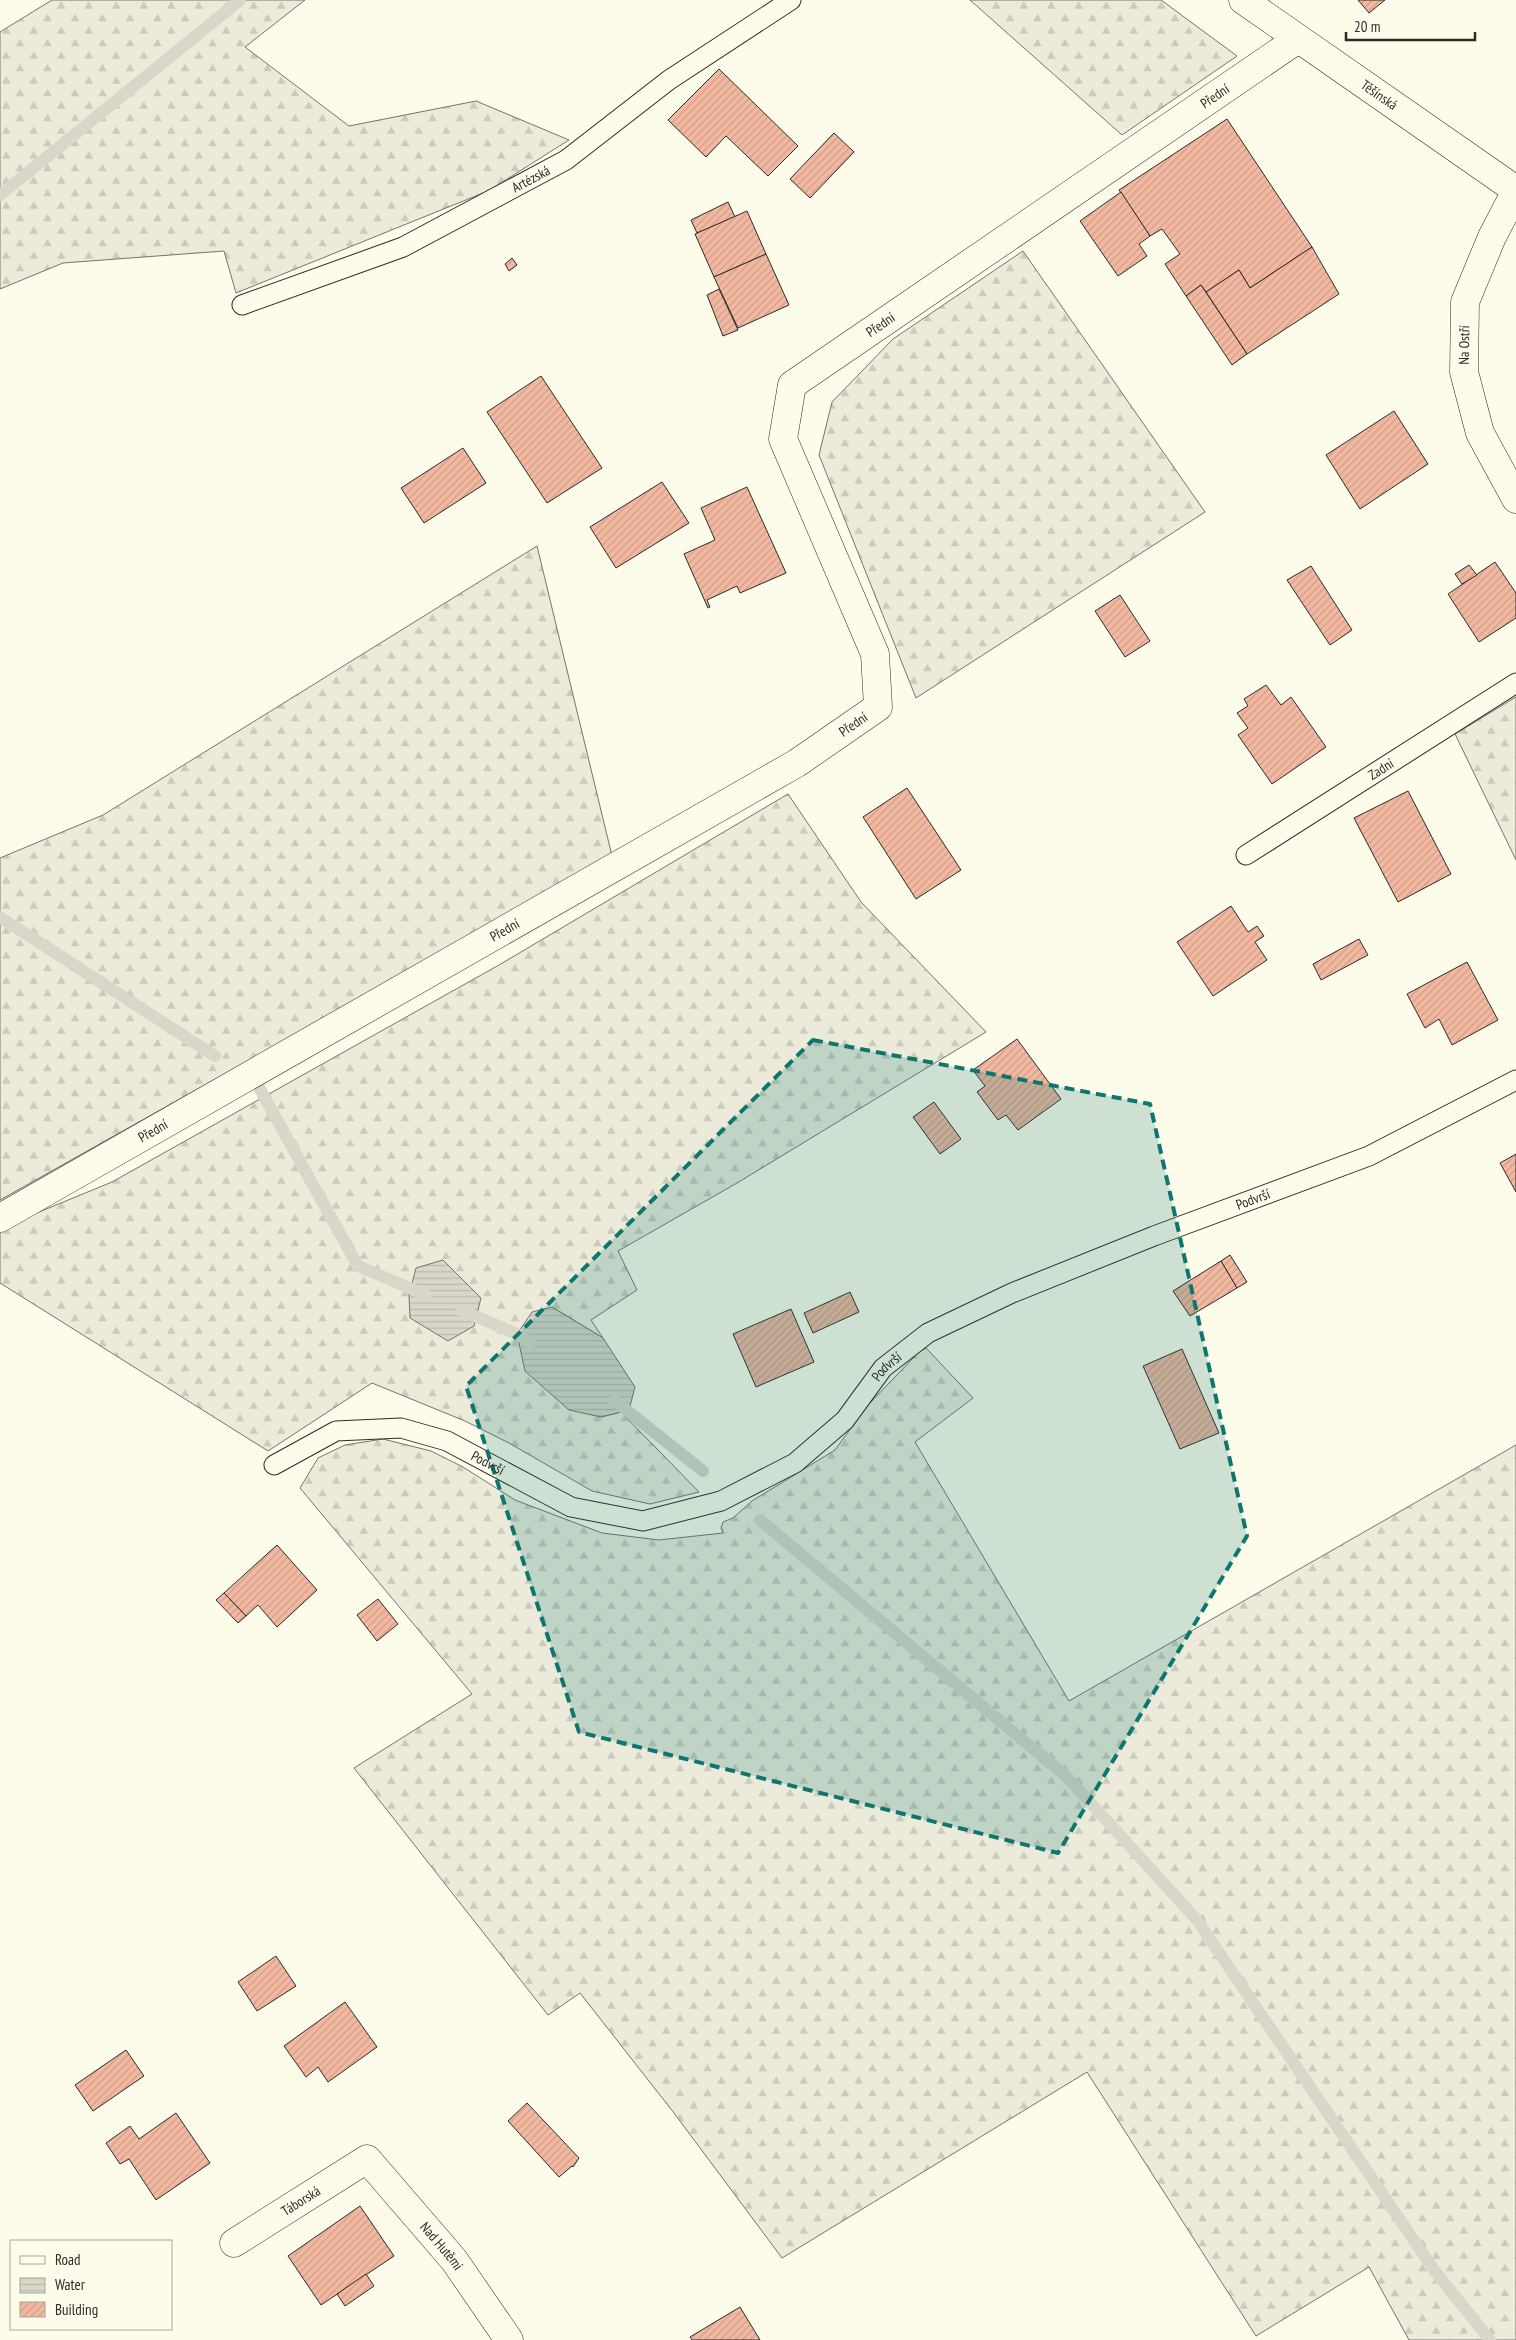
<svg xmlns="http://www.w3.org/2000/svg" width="1516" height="2340" font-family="'PT Sans Narrow',sans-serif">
	<defs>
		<pattern id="forest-firs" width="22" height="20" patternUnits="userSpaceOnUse" patternTransform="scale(1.25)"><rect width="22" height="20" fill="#ecebdb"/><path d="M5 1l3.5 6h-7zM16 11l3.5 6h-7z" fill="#cbcabc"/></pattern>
		<pattern id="water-rules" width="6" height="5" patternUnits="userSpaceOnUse" patternTransform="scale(1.25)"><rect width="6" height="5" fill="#d8d7c9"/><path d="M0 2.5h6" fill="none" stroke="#bab9ad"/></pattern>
		<pattern id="building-hatch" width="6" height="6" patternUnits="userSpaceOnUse" patternTransform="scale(1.25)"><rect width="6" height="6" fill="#f2b8a0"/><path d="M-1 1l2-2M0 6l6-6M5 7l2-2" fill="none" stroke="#d09e8a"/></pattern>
	</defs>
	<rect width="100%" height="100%" fill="#fdfbea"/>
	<!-- forest -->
	<g fill="url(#forest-firs)" stroke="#74746e">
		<path d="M 52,0 L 305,0 L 245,47 L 349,126 L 476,101 L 569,140 L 488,191 L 236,293 L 224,251 L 63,263 L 0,289 L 0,32 Z"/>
		<path d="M 970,0 L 1161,0 L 1237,56 L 1122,135 Z"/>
		<path d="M 1023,251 L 1205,512 L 916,698 L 819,455 L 832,402 L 893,339 Z"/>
		<path d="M 537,546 L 612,856 L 0,1200 L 0,858 L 103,815 Z"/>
		<path d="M 1516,697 L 1516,860 L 1455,734 Z"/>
		<path d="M 788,794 L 861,902 L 986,1032 L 737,1183 L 618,1251 L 637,1290 L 591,1320 L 603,1338 L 552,1307 L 601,1417 L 621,1412 L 699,1492 L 650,1504 L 592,1491 L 509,1443 L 465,1421 L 372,1383 L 268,1451 L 0,1283 L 0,1231 L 22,1219 L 112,1182 L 499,965 Z"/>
		<path d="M 926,1348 L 973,1398 L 915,1442 L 1069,1701 L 1516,1445 L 1516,2340 L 1409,2340 L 1369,2267 L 1256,2336 L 1087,2072 L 782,2258 L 674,2113 L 580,1993 L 548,2015 L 354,1768 L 472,1694 L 300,1488 L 318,1458 L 345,1445 L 383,1439 L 431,1451 L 463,1467 L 515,1500 L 602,1533 L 659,1540 L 723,1533 L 721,1528 L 723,1522 L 733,1518 L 752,1501 L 835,1450 L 868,1405 L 919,1352 Z"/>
	</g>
	<!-- water -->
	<g fill="url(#water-rules)" stroke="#74746e">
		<path d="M 443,1260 L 481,1298 L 474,1326 L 448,1341 L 410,1318 L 409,1295 L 416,1268 Z"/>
		<path d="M 552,1307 L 603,1338 L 635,1387 L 629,1410 L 601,1417 L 569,1410 L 525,1371 L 517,1334 L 532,1312 Z"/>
	</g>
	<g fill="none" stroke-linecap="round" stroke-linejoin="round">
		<!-- stream -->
		<g stroke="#d8d7c9" stroke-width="12">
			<path d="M 0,195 L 240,0"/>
			<path d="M 0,917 L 215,1056"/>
			<path d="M 256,1082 L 358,1266 L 426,1295"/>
			<path d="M 461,1310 L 517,1334 L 531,1343"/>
			<path d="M 615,1401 L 703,1471"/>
			<path d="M 760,1520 L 1067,1777 L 1197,1920 L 1434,2270 L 1490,2340"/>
		</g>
	</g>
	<!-- building -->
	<g fill="url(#building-hatch)" stroke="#2b2b2b">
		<path d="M 1358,0 L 1385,0 L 1369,13 Z"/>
		<path d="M 719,69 L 798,146 L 768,176 L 726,136 L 706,157 L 668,120 Z"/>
		<path d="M 1227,119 L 1312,247 L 1250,288 L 1239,270 L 1206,292 L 1201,285 L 1186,296 L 1165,264 L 1180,254 L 1162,229 L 1150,236 L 1119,190 Z"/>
		<path d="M 834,133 L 854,152 L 810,198 L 790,179 Z"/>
		<path d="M 1121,192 L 1150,236 L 1139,244 L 1147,256 L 1118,276 L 1080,221 Z"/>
		<path d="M 728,202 L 735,217 L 697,233 L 691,220 Z"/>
		<path d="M 747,211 L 766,254 L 714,277 L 695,234 Z"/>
		<path d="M 1312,247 L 1339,294 L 1247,354 L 1206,292 L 1239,270 L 1250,288 Z"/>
		<path d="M 766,254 L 789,305 L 738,328 L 714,277 Z"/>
		<path d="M 512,258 L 517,265 L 509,271 L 505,264 Z"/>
		<path d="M 1201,285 L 1247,354 L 1232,365 L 1186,296 Z"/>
		<path d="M 719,289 L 738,330 L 723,336 L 707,295 Z"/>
		<path d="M 541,376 L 602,468 L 547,503 L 487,412 Z"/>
		<path d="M 1394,411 L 1428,464 L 1360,509 L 1326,455 Z"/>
		<path d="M 463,448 L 486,483 L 424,523 L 401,488 Z"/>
		<path d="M 662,482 L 689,523 L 616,568 L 590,527 Z"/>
		<path d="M 747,487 L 786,573 L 740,593 L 737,586 L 707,600 L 710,607 L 708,608 L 684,554 L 715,540 L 701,508 Z"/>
		<path d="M 1495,562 L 1516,593 L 1516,618 L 1479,642 L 1448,594 Z"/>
		<path d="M 1469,565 L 1477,575 L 1462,584 L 1455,574 Z"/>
		<path d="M 1311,566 L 1352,630 L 1330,645 L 1287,580 Z"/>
		<path d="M 1120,595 L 1150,641 L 1125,657 L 1095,611 Z"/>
		<path d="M 1266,685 L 1281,705 L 1291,697 L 1326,747 L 1272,784 L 1238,735 L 1248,728 L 1237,713 L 1248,706 L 1244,699 Z"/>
		<path d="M 907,788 L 961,870 L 916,899 L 863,817 Z"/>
		<path d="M 1408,791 L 1451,874 L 1398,902 L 1354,818 Z"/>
		<path d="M 1231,906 L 1248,932 L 1257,926 L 1264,936 L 1255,942 L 1267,960 L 1213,996 L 1177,942 Z"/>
		<path d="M 1359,939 L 1368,955 L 1321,980 L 1313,964 Z"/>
		<path d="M 1467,962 L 1498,1020 L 1452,1045 L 1439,1019 L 1425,1028 L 1407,994 Z"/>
		<path d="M 1017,1039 L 1061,1099 L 1018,1130 L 1006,1115 L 998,1120 L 977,1092 L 985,1086 L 973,1070 Z"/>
		<path d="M 934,1102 L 961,1139 L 940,1154 L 913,1117 Z"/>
		<path d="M 1516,1154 L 1516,1192 L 1500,1163 Z"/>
		<path d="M 1230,1255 L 1247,1282 L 1237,1288 L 1221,1261 Z"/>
		<path d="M 1221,1261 L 1237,1288 L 1190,1316 L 1173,1291 Z"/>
		<path d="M 850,1292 L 859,1312 L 813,1333 L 804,1313 Z"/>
		<path d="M 791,1309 L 814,1362 L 756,1387 L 733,1334 Z"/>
		<path d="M 1182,1349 L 1219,1433 L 1180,1449 L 1143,1366 Z"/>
		<path d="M 277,1545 L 317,1590 L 277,1627 L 258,1605 L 246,1616 L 224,1593 Z"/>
		<path d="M 224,1593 L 246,1616 L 238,1623 L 216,1600 Z"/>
		<path d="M 378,1599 L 398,1624 L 377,1641 L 357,1615 Z"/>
		<path d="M 276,1956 L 296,1986 L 257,2011 L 238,1982 Z"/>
		<path d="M 345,2002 L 377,2047 L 328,2082 L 318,2067 L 306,2077 L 284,2046 Z"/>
		<path d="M 126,2050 L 144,2076 L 93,2111 L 75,2085 Z"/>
		<path d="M 527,2103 L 579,2158 L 573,2167 L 572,2166 L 559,2177 L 508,2121 Z"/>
		<path d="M 176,2113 L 210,2163 L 156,2200 L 129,2159 L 120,2164 L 106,2143 L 130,2126 L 139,2139 Z"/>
		<path d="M 360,2206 L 394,2256 L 321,2305 L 288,2256 Z"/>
		<path d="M 366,2274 L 374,2286 L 345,2306 L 337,2294 Z"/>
		<path d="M 740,2307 L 760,2340 L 692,2340 L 690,2337 Z"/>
	</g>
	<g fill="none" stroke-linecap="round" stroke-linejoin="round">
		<defs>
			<g id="lane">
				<path id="s1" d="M 242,305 L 403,247 L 566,160 L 669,80 L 791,0"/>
				<path id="s2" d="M 1246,855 L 1516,683"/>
				<path id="s3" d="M 274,1465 L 336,1431 L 401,1428 L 447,1441 L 571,1507 L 643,1521 L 721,1501 L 795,1463 L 845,1420 L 883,1368 L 928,1333 L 1012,1293 L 1154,1236 L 1369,1156 L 1516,1080"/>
			</g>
			<g id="street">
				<path d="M 1516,191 L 1492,237 L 1465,302 L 1464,372 L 1480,433 L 1516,499"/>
				<path id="s4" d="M 0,1218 L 797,763 L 878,707 L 875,654 L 783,439 L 792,385 L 1298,39"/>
				<path id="s5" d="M 234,2243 L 367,2159 L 454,2260 L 509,2340"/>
			</g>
			<g id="secondary">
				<path id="s6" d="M 1243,0 L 1516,190"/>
			</g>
		</defs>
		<!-- lane casing -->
		<use href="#lane" stroke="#2b2b2b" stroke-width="21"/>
		<!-- street casing -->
		<use href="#street" stroke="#2b2b2b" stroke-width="29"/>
		<!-- secondary casing -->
		<use href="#secondary" stroke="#2b2b2b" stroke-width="29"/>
		<!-- lane -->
		<use href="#lane" stroke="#fdfbea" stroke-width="19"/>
		<!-- street -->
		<use href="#street" stroke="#fdfbea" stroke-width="28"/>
		<!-- secondary -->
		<use href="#secondary" stroke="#fdfbea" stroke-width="28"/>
	</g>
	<!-- marked area -->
	<path fill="#0f766e" fill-opacity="0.2" stroke="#0f766e" stroke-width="4" stroke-dasharray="10 6" stroke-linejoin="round" d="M 813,1040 L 1150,1104 L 1247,1536 L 1058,1853 L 579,1732 L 466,1386 Z"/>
	<g text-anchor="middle" stroke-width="4" stroke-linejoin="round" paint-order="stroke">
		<!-- street labels -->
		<g font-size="14" fill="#2b2b2b" stroke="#fdfbea">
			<text dy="5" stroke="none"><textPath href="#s4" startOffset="1870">Přední</textPath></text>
			<text dy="5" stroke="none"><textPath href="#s6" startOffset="166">Těšínská</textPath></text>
			<text dy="5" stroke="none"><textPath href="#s1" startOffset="316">Artézská</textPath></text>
			<text dy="5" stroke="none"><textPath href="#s4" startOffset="1465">Přední</textPath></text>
			<text transform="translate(1464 345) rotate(-89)" y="5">Na Ostří</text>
			<text dy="5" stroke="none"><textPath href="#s4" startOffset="986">Přední</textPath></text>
			<text dy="5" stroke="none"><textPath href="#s2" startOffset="160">Zadní</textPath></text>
			<text dy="5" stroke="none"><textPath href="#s4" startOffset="581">Přední</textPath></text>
			<text dy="5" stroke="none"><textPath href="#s4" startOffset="176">Přední</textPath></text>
			<text dy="5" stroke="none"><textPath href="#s3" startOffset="1100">Podvrší</textPath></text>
			<text dy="5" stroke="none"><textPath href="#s3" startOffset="695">Podvrší</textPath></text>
			<text dy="5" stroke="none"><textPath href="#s3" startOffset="230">Podvrší</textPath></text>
			<text dy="5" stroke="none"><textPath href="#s5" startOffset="79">Táborská</textPath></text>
			<text dy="5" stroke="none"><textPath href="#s5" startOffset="272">Nad Hutěmi</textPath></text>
		</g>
	</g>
	<!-- legend -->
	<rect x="10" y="2240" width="162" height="90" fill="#fdfbea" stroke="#a9a89e"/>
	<rect x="20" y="2256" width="25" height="8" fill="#fdfbea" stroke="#a9a89e"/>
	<text x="55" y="2265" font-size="15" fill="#2b2b2b">Road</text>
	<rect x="20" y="2278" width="25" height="15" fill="url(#water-rules)" stroke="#a9a89e"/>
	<text x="55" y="2290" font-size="15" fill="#2b2b2b">Water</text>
	<rect x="20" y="2302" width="25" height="15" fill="url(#building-hatch)" stroke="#a9a89e"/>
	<text x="55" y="2315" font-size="15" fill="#2b2b2b">Building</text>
	<!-- scale -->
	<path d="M1346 32v8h129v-8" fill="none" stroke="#2b2b2b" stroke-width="2.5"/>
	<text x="1354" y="32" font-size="15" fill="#2b2b2b" stroke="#fdfbea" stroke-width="4" paint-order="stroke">20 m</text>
</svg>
